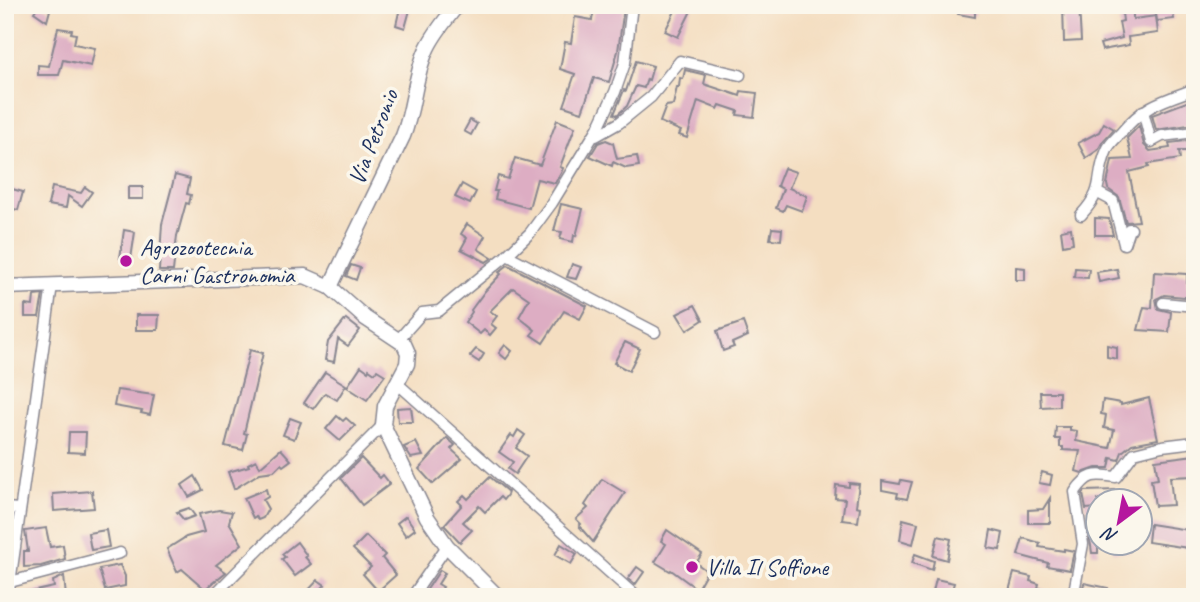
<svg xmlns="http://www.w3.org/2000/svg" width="1200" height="602" font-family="Caveat,sans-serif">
	<rect width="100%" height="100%" fill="#fbf7ec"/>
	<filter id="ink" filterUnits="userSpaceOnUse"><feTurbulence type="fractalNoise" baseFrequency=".0143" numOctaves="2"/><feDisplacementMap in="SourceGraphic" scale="14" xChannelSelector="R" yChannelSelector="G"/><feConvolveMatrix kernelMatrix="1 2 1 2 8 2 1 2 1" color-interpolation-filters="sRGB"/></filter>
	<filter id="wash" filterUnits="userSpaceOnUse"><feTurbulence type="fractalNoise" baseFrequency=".00686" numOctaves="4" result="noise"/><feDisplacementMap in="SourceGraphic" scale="28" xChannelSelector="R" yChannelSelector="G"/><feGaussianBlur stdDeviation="1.57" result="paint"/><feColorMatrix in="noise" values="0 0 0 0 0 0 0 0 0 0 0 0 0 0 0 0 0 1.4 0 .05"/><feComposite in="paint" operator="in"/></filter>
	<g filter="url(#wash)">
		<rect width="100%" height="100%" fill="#f4dec1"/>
		<g id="blocks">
			<!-- building -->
			<g fill="#ddadc3">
				<path d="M 39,5 L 50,10 L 47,21 L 34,12 Z"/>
				<path d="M 595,5 L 624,8 L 618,51 L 609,82 L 594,78 L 582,112 L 564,106 L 575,74 L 560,69 L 565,42 L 571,43 L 575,17 L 592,20 Z"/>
				<path d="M 678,5 L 694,5 L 678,37 L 665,31 Z"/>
				<path d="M 959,5 L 975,5 L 975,17 L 958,14 Z"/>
				<path d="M 1063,5 L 1079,5 L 1081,41 L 1064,42 Z"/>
				<path d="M 1155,5 L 1172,5 L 1174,19 L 1157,21 Z"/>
				<path d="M 400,8 L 410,10 L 405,28 L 396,25 Z"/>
				<path d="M 1133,12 L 1133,19 L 1156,16 L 1158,33 L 1128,37 L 1129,45 L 1102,50 L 1100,44 L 1122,38 L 1119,22 L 1123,21 L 1122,13 Z"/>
				<path d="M 58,28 L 72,30 L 71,33 L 76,34 L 74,44 L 95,48 L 91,66 L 63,60 L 59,75 L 38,75 L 38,65 L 49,66 Z"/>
				<path d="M 636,61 L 653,66 L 649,80 L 647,79 L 644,88 L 636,86 L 627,106 L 617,115 L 614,114 L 624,90 L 626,91 Z"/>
				<path d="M 685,70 L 706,75 L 704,84 L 740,96 L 741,91 L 757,93 L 754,117 L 737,115 L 738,111 L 720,105 L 718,109 L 698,101 L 687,138 L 679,135 L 681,131 L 660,122 L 666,106 L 673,105 L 677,87 L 679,87 L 680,78 L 683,79 Z"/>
				<path d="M 1192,100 L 1195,124 L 1156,130 L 1152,115 Z"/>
				<path d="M 470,120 L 477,124 L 471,135 L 464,131 Z"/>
				<path d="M 557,120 L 575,127 L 560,167 L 563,168 L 561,173 L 555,183 L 537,179 L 529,208 L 495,199 L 497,191 L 494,191 L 498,176 L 508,179 L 515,158 L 540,165 Z"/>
				<path d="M 1104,123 L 1114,129 L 1103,141 L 1098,150 L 1086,158 L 1078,143 L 1099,132 Z"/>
				<path d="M 1139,126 L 1144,145 L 1150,151 L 1170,148 L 1169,143 L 1195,140 L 1195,151 L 1179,151 L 1180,159 L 1148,164 L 1149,167 L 1129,172 L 1139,221 L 1126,222 L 1119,197 L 1108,189 L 1107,184 L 1112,160 L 1132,159 L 1127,138 Z"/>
				<path d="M 606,140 L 613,143 L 617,159 L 637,156 L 639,166 L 626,168 L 613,162 L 612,166 L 590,156 L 598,143 Z"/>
				<path d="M 784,168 L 796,172 L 789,188 L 807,196 L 802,211 L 786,205 L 783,211 L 776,208 L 783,189 L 777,186 Z"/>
				<path d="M 175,175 L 190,179 L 187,194 L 191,195 L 189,204 L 186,203 L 177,236 L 173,271 L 159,271 L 162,224 Z"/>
				<path d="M 462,184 L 476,192 L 470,204 L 455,197 Z"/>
				<path d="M 5,187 L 23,192 L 18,210 L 5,207 Z"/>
				<path d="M 52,187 L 81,193 L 85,187 L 92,192 L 82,206 L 68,196 L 66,208 L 48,205 Z"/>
				<rect x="128" y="187" width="15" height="12"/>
				<path d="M 561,204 L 583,209 L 576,236 L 574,235 L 573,242 L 560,239 L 562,232 L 554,231 Z"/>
				<path d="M 1095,218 L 1109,219 L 1113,235 L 1095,235 Z"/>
				<path d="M 467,224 L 485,236 L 478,249 L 492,258 L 486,262 L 461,249 L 467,238 L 461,234 Z"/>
				<path d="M 772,228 L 782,229 L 781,240 L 770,239 Z"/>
				<path d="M 1071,228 L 1073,243 L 1063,245 L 1061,230 Z"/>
				<path d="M 124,230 L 135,232 L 131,259 L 120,258 Z"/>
				<path d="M 572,264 L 581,267 L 576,279 L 567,277 Z"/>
				<path d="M 351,265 L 360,268 L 356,280 L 346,276 Z"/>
				<path d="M 508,265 L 587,306 L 580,319 L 564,311 L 543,343 L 531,335 L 535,330 L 519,317 L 529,299 L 513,288 L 490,311 L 497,316 L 491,324 L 496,328 L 490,335 L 484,330 L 480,334 L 465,322 L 472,312 L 471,310 L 485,291 L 501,274 L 499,272 Z"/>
				<path d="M 1016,267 L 1025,268 L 1025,280 L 1016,280 Z"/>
				<path d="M 1075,268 L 1089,269 L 1088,278 L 1074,277 Z"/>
				<path d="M 1117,269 L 1119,278 L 1099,282 L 1097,272 Z"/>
				<path d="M 1154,272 L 1187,274 L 1187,286 L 1195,287 L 1195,298 L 1164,295 L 1156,299 L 1158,309 L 1171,312 L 1169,332 L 1138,330 L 1144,307 L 1152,308 Z"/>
				<path d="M 43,295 L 39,317 L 25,317 L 25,305 L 33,306 L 34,296 Z"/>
				<path d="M 695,305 L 703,320 L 687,330 L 677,314 Z"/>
				<path d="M 136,315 L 159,315 L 158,330 L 136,330 Z"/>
				<path d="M 346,319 L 360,330 L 348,346 L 338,339 L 334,362 L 325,360 L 328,342 Z"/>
				<path d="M 743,322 L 748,336 L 732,343 L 734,347 L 723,351 L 717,331 Z"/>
				<path d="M 625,342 L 640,349 L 629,371 L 614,363 Z"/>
				<path d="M 505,345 L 512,351 L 506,359 L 499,353 Z"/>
				<path d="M 1107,345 L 1117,347 L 1117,359 L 1107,357 Z"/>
				<path d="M 476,349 L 484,354 L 479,362 L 470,356 Z"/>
				<path d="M 250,350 L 263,353 L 244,433 L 247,434 L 243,450 L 225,446 Z"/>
				<path d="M 361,366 L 368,371 L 369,369 L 375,373 L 377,370 L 385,375 L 367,400 L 347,387 Z"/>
				<path d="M 325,372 L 346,385 L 337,400 L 325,393 L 313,409 L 304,403 Z"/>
				<path d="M 117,390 L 154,395 L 150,415 L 141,413 L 142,411 L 114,406 Z"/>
				<path d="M 1040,392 L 1059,392 L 1059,406 L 1041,407 Z"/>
				<path d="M 1149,398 L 1158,439 L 1132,444 L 1122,452 L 1119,460 L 1111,458 L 1109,468 L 1096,468 L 1082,473 L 1076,471 L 1080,451 L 1063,450 L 1063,447 L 1060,447 L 1060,439 L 1055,439 L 1056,427 L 1070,427 L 1070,430 L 1077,431 L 1076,441 L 1110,448 L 1114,430 L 1104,428 L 1106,415 L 1101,414 L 1103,400 L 1121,403 L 1121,405 Z"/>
				<path d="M 411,407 L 413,422 L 398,422 L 397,408 Z"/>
				<path d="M 337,416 L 343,421 L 346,418 L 355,426 L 340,441 L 326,429 Z"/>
				<path d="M 290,418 L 301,422 L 294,439 L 283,435 Z"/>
				<path d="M 518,430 L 525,435 L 516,448 L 527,456 L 515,474 L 508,469 L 513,462 L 499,452 L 511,435 L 514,437 Z"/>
				<path d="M 69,432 L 86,432 L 85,453 L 68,452 Z"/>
				<path d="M 447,438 L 455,445 L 451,449 L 462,459 L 433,484 L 419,469 Z"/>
				<path d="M 416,442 L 423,456 L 411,458 L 404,447 Z"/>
				<path d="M 281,449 L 291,460 L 283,466 L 281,464 L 274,471 L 260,473 L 234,489 L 228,472 L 249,466 L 248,464 L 256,460 L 260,467 Z"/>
				<path d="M 1195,455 L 1195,476 L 1170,477 L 1173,505 L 1155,506 L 1151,480 L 1158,479 L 1155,460 Z"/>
				<path d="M 361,458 L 380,478 L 383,475 L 390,484 L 362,505 L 341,478 Z"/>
				<path d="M 1042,472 L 1052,475 L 1050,485 L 1039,483 Z"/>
				<path d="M 195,476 L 203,490 L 189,497 L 182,485 Z"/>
				<path d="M 490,477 L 508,492 L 507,495 L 503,500 L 500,497 L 485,512 L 479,506 L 463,522 L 472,530 L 460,542 L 444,525 L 462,505 L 458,501 L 464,495 L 468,499 Z"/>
				<path d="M 602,479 L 625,493 L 593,542 L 579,526 L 581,524 L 576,519 L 588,508 L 585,505 Z"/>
				<path d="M 901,480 L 912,482 L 907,499 L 897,497 L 898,493 L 882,490 L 882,481 L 900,484 Z"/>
				<path d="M 849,483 L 859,484 L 856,506 L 860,507 L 858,522 L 842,520 L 845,499 L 835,498 L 836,485 L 849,487 Z"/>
				<path d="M 266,489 L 268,497 L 263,500 L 268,509 L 263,518 L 258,520 L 256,516 L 253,518 L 244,498 Z"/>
				<path d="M 1117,490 L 1118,500 L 1098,500 L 1098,508 L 1086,509 L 1083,494 L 1085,491 Z"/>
				<path d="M 92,491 L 94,508 L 54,511 L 53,494 Z"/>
				<path d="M 1050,498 L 1050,523 L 1028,523 L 1028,510 L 1043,509 Z"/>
				<path d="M 189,508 L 195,516 L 184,520 L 177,512 Z"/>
				<path d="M 219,510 L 232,512 L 229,522 L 242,544 L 216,565 L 226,572 L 205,589 L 182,569 L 177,572 L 167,549 L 186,537 L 204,532 L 199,514 Z"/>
				<path d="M 406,516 L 415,529 L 406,536 L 397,523 Z"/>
				<path d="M 903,519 L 918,523 L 913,544 L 900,540 Z"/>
				<path d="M 1150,524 L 1195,531 L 1195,549 L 1148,542 Z"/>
				<path d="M 1088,526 L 1098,526 L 1098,553 L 1092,553 Z"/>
				<path d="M 46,528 L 50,547 L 63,545 L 65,559 L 41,566 L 24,567 L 24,551 L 28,551 L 25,531 Z"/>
				<path d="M 106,530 L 109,547 L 91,550 L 88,533 Z"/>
				<path d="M 667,530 L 702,554 L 696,563 L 707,571 L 697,589 L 671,570 L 670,571 L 655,562 L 666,544 L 661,541 Z"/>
				<path d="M 991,530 L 1003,533 L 1000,550 L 988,548 Z"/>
				<path d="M 366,536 L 385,555 L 382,558 L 396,575 L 378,591 L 363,574 L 371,567 L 353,549 Z"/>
				<path d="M 938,536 L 951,539 L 947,560 L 933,556 Z"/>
				<path d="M 1023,538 L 1040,543 L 1039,547 L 1064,551 L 1064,549 L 1074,551 L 1070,570 L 1047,566 L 1048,563 L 1018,555 Z"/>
				<path d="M 297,542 L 307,556 L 305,557 L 311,564 L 295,576 L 282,559 L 285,557 L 282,554 Z"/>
				<path d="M 1113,542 L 1130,542 L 1130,551 L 1113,552 Z"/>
				<path d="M 561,544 L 577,554 L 571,564 L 555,555 Z"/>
				<path d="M 915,554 L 934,561 L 932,570 L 912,563 Z"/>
				<path d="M 120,565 L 125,576 L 125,586 L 105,590 L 99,569 Z"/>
				<path d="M 637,567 L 644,572 L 635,585 L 628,579 Z"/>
				<path d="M 440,570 L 445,573 L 438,584 L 443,587 L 436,597 L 422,597 Z"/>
				<path d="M 1014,573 L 1031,577 L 1030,581 L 1039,584 L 1038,588 L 1044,589 L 1041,597 L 1009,591 Z"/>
				<path d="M 64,576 L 66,597 L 28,597 L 27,593 L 54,587 L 53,581 Z"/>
				<path d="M 936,579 L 954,583 L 950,596 L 933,592 Z"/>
				<path d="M 318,580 L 325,585 L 314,597 L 302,597 Z"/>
				<path d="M 1084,583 L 1108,588 L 1106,597 L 1081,597 Z"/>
			</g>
		</g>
	</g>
	<g filter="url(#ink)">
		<use href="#blocks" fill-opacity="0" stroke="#888690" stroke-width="2"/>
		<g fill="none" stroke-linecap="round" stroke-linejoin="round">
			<defs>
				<g id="minor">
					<path d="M 1143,111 L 1151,142 L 1162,136 L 1195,132"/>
					<path d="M 596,136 L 619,123 L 651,97 L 680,61 L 740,75"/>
					<path d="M 1098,193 L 1113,201 L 1124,244 L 1129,229 L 1131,229"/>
					<path d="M 1081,215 C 1107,187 1094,179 1107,150 C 1109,144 1116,138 1121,133 C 1144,105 1162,101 1195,89"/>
					<path d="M 507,255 L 655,332"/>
					<path d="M 1163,303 L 1195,306"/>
					<path d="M 398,340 L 422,313 L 439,311 L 505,257 L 530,233 L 552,203 L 598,128 L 615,92 L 625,63 L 632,5"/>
					<path d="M 398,384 L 637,597"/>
					<path d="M 5,508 L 20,509"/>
					<path d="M 10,582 L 120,553"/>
					<path d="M 8,597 L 52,285"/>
					<path d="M 212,597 L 383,425"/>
					<path d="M 412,597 L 447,546"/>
					<path d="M 1073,597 L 1083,544 L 1075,492 C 1088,473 1094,474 1116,477 L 1134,453 L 1162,446 L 1195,442"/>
				</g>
				<g id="tertiary">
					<path d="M 5,287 L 305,276 L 330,287 L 365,318 L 404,344 L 408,353 L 407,364 L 385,406 L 383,425 L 427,517 L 447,546 L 498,597"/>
					<path d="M 330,287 L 403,136 C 414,109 414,78 426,51 C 433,34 446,20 457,5"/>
				</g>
			</defs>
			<!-- minor casing -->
			<use href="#minor" stroke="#888690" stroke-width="13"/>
			<!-- tertiary casing -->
			<use href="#tertiary" stroke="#888690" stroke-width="17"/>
			<!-- minor -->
			<use href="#minor" stroke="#fff" stroke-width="10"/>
			<!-- tertiary -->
			<use href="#tertiary" stroke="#fff" stroke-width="14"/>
		</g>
	</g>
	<!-- markers -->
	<g fill="#b5179e" stroke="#fbf7ec" stroke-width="2.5">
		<circle cx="126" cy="261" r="7"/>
		<circle cx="692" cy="567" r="7"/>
	</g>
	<g text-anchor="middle" stroke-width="7" stroke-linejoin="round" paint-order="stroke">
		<!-- street labels -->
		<g font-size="24" fill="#1b2f5e" stroke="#fbf7ec">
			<text transform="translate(373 137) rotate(-69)" y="8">Via Petronio</text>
		</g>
		<!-- poi labels -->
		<g font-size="24" fill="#1b2f5e" stroke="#fbf7ec" text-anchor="start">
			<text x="140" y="255">Agrozootecnia<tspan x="140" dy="28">Carni Gastronomia</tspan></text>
			<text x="706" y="575">Villa Il Soffione</text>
		</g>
	</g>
	<!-- margin -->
	<rect width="1200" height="602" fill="none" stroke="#fbf7ec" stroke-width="28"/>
	<!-- north arrow -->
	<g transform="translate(1119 522) rotate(212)"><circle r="33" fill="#fbf7ec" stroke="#a1a7b3" stroke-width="2"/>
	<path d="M0-5L12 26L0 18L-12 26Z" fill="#b5179e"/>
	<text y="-10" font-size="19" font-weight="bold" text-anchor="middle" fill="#1b2f5e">N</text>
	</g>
</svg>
